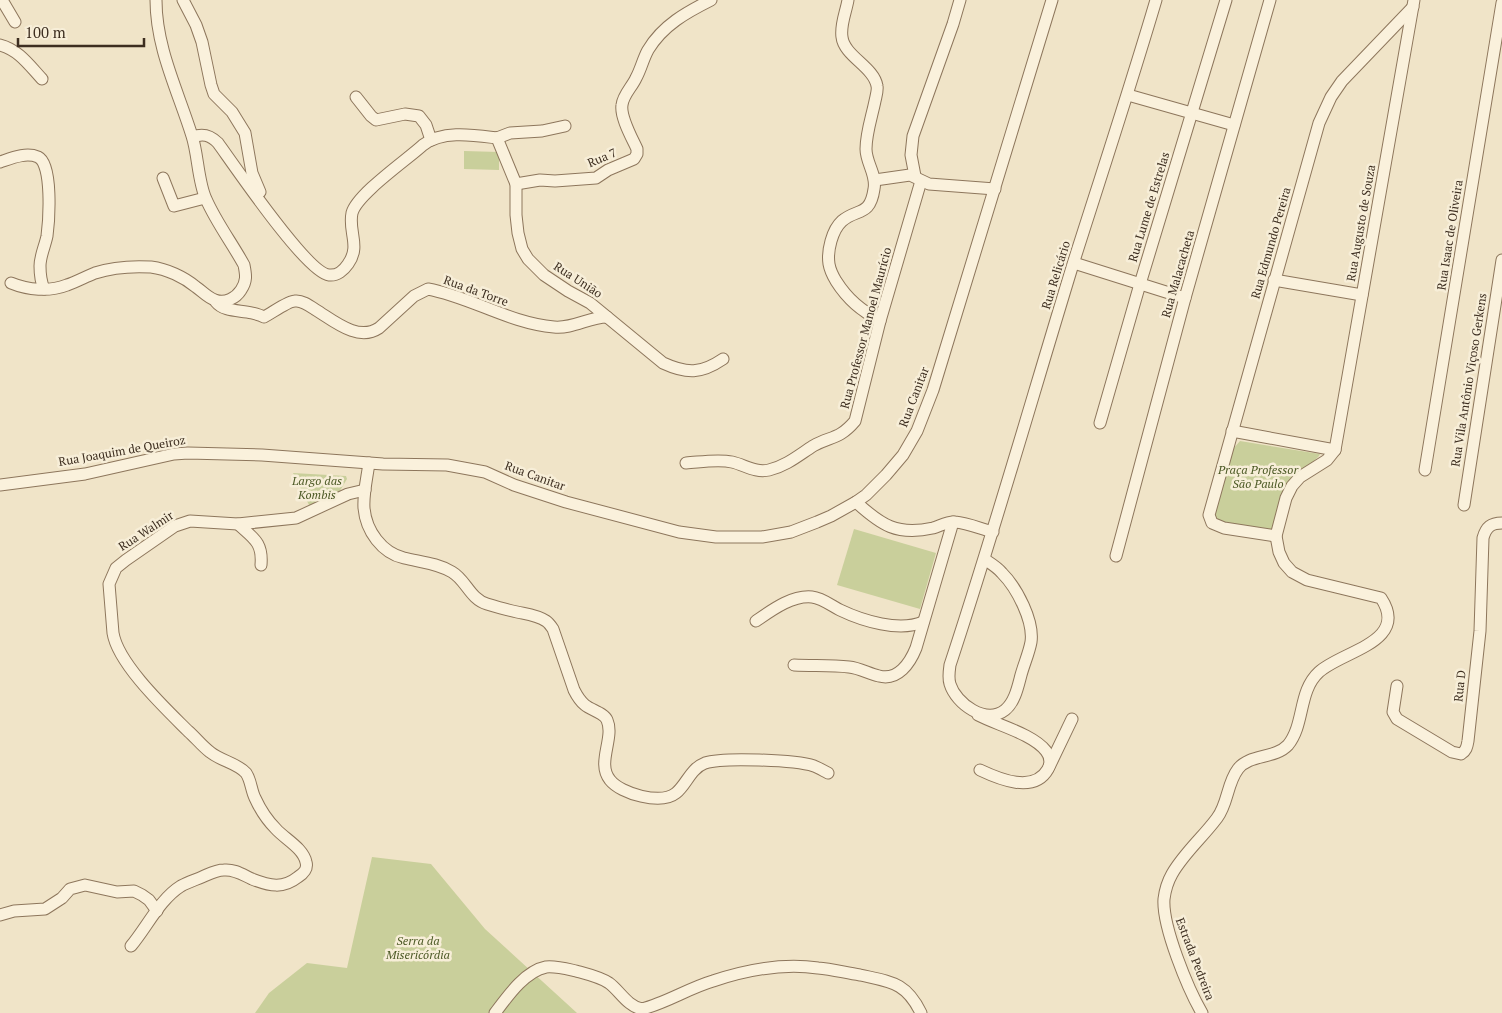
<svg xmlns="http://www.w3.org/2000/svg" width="1502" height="1013" font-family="'PT Serif',serif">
	<rect width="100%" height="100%" fill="#f0e4c8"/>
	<!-- green -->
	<g fill="#c9cf9b">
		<path d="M 464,151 L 499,152 L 499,170 L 464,169 Z"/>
		<path d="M 1240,441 L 1320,454 L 1319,456 L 1313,462 L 1298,475 L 1273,529 L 1269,533 L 1219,525 L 1214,515 L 1233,449 Z"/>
		<path d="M 293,473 L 346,476 L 347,479 L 338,494 L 310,507 Z"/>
		<path d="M 854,529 L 936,553 L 920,609 L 837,585 Z"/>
		<path d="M 372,857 L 431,864 L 485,929 L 577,1013 L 255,1013 L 269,993 L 307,963 L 347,968 Z"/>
	</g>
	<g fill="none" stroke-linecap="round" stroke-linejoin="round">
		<defs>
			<g id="minor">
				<path d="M 2,0 L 15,22"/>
				<path d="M 183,0 L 196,25 L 202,42 L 211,85 L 214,94 L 232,112 L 245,133 L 252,173 L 260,192"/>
				<path d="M 848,0 C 846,12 840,25 842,37 C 844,56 874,67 877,86 C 878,90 876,96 875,101 C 872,116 866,133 866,149 C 866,163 877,175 874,189 C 870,217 857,208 842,221 C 832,230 827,251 829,264 C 830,270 833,276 836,281 C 848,300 861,310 880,321"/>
				<path d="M 0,45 C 19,50 29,65 42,79"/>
				<path d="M 1128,95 L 1234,125"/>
				<path d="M 356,97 L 371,116 L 376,120 L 405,114 L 419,116 L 426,125 L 431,140"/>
				<path d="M 193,137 C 203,133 210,135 218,143 C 234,165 307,273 329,275 C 337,276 344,270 348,264 C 361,246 348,232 352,213 C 357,194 408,159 423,145 C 443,130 473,135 497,138"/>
				<path d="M 497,138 L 516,184 L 516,215 L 518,233 L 522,249 L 528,259 L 544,275 L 568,291 L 590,303 L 663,363 C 687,374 701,374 723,359"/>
				<path d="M 497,138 L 510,133 L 542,131 L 565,126"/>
				<path d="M 0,162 C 12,158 26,152 38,157 C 53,164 49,221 47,236 C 45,246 40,256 40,266 C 40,274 41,282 44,289"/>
				<path d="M 915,176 L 911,155 L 913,136 L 953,24 L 960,0"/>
				<path d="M 163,178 L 174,206 L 205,198"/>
				<path d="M 875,180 L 910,175 L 929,184 L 995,189"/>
				<path d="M 516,184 L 540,180 L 555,181 L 596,178 L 608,170 L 634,159 L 637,154 L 637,149 C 632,138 620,117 622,105 C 623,95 632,87 636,78 C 641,69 643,59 648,50 C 663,25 687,12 711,0"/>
				<path d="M 1074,263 L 1185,298"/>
				<path d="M 1274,280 L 1362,295"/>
				<path d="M 11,283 C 28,290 49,292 67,285 C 76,282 85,277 95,273 C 113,267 133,266 151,267 C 167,269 184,277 196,287 C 202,291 208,298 215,300 C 225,304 236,298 241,290 C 247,281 246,275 244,265 C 232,243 216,222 206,199 C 198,182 198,154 192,136 C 178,91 156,48 156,0"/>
				<path d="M 216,302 C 224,312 240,310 252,313 C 256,314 260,315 264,317 C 272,313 288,301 295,301 C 302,300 310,306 316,310 C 334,321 358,342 379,328 L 414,296 L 428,289 C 471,297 509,323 554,327 C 573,329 589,317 607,317"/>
				<path d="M 1100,423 L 1140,284 L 1226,0"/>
				<path d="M 1232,431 L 1335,450"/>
				<path d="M 369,463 C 367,478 363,494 364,508 C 366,531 382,553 404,558 C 420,562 437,563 452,572 C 466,580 470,599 487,604 C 497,607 507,610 517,612 C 526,614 537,615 546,621 C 549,623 551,626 553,629 L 574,690 C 577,696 580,701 585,705 C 591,710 604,713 607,720 C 615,738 596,763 610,780 C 621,794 661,805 676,793 C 687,784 690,769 705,763 C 723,757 795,760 814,766 C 819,768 824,771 828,773"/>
				<path d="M 686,463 C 701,462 718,459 732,462 C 745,465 755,473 769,470 C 786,466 799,455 813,446 C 830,436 839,440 855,421 L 880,321 L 921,181"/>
				<path d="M 1425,470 L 1502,3"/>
				<path d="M 0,485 L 85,474 L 174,454 L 188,453 L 262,455 L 383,464 L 447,465 L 485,472 L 514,485 L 566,502 L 679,532 L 716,537 L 762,537 L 791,532 L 817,522 L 831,516 L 856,502 L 866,495 L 886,475 L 903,455 L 917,431 L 933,390 L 1052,0"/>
				<path d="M 856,502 C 881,525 897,536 933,528 C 940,526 948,521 955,522 C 968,523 981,529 993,532"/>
				<path d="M 1464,505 L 1502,260"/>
				<path d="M 238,524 C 253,538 263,542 261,565"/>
				<path d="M 1276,536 L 1224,528 L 1212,523 L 1209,515 L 1319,123 L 1331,97 L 1342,81 L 1413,7"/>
				<path d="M 1116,556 L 1185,298 L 1270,0"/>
				<path d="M 984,559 C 990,563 997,567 1002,573 C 1017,588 1034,621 1031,642 C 1029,653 1024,664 1021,675 C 1018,686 1015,702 1005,710 C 986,725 956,704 950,684 C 948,678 949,672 950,665 C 994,532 1032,398 1073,264 C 1101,176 1130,88 1156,0"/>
				<path d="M 756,621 C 772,610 792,595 812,597 C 822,598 832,606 840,610 C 863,621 899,632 923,622"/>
				<path d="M 794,665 C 813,666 831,665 849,667 C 860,668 869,674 879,676 C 898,681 910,663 916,648 L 953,522"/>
				<path d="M 1397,686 L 1393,712 L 1397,719 L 1452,752 L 1461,754 C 1466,751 1467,747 1468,741 L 1480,631 L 1483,538 C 1486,527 1491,523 1502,523"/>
				<path d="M 978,715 C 997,725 1033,734 1046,751 C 1050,756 1051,763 1048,769 C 1034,794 999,779 980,770"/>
				<path d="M 1049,767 L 1072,719"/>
				<path d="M 0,915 L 14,911 L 45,909 L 62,898 L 70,889 L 85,885 L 117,892 L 134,891 L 142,895 L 149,900 L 157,911"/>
				<path d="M 131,946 C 147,927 160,899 181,886 C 188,882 195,880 202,877 C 209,874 216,870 224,870 C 235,869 243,875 252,879 C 270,886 283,889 298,877 C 304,873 308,869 306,862 C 303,848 285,839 276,829 C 267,820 260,809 255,798 C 251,790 251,780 246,773 C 237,763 221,761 210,752 C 202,746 196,738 188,731 C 166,709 118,664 113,633 L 109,584 L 116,568 L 126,560 L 175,526 L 190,521 L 238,524 L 296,518 L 348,494 L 365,490"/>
				<path d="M 495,1013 C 507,997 525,971 546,967 C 556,966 567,969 576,971 C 587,974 600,977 609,983 C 620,991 627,1006 642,1009 C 666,1003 689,988 713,981 C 746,970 784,963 818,968 C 832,969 846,973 860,975 C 891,982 906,982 921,1013"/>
				<path d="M 1202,1013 C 1188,989 1162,926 1164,899 C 1165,891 1168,881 1172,874 C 1184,853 1203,837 1217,818 C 1228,804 1227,783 1238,769 C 1249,754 1275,759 1288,745 C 1305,724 1298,691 1319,672 C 1342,651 1410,642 1381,598 L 1307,580 L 1292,572 L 1284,563 L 1279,552 L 1276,536 L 1286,498 L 1292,486 L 1300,477 L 1327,460 L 1335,450 L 1414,0"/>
			</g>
		</defs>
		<!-- minor casing -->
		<use href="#minor" stroke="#8d765c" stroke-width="13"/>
		<!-- minor -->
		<use href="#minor" stroke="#faf1dc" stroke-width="11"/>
	</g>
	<g text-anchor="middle" stroke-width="5" stroke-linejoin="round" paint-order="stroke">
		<!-- street labels -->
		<g font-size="12" fill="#3d2e20" stroke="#f7eed8">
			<text transform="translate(602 158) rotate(-23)" y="4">Rua 7</text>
			<text transform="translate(1149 207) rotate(-73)" y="4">Rua Lume de Estrelas</text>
			<text transform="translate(1361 223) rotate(-80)" y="4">Rua Augusto de Souza</text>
			<text transform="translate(1450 235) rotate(-81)" y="4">Rua Isaac de Oliveira</text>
			<text transform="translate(1271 243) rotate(-74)" y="4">Rua Edmundo Pereira</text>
			<text transform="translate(1178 274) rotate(-74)" y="4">Rua Malacacheta</text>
			<text transform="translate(1056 275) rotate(-73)" y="4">Rua Relicário</text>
			<text transform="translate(578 280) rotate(33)" y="4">Rua União</text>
			<text transform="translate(476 291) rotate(20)" y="4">Rua da Torre</text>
			<text transform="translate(866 328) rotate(-75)" y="4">Rua Professor Manoel Maurício</text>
			<text transform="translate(1469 380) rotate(-81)" y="4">Rua Vila Antônio Viçoso Gerkens</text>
			<text transform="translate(914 397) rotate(-69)" y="4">Rua Canitar</text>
			<text transform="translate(122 451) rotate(-10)" y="4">Rua Joaquim de Queiroz</text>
			<text transform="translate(535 476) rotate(20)" y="4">Rua Canitar</text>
			<text transform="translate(146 531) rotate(-33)" y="4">Rua Walmir</text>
			<text transform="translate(1460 686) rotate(-84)" y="4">Rua D</text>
			<text transform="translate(1195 959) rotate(69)" y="4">Estrada Pedreira</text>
		</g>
		<!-- park labels -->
		<g font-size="12" font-style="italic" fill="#4d5a26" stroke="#f7eed8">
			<text x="1258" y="474">Praça Professor<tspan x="1258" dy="14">São Paulo</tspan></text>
			<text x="317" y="485">Largo das<tspan x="317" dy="14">Kombis</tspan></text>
			<text x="418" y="945">Serra da<tspan x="418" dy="14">Misericórdia</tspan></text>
		</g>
	</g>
	<!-- scale -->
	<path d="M18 38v8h126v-8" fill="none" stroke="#3d2e20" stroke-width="2.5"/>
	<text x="25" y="38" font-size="15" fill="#3d2e20" stroke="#f7eed8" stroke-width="4" paint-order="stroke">100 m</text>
</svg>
